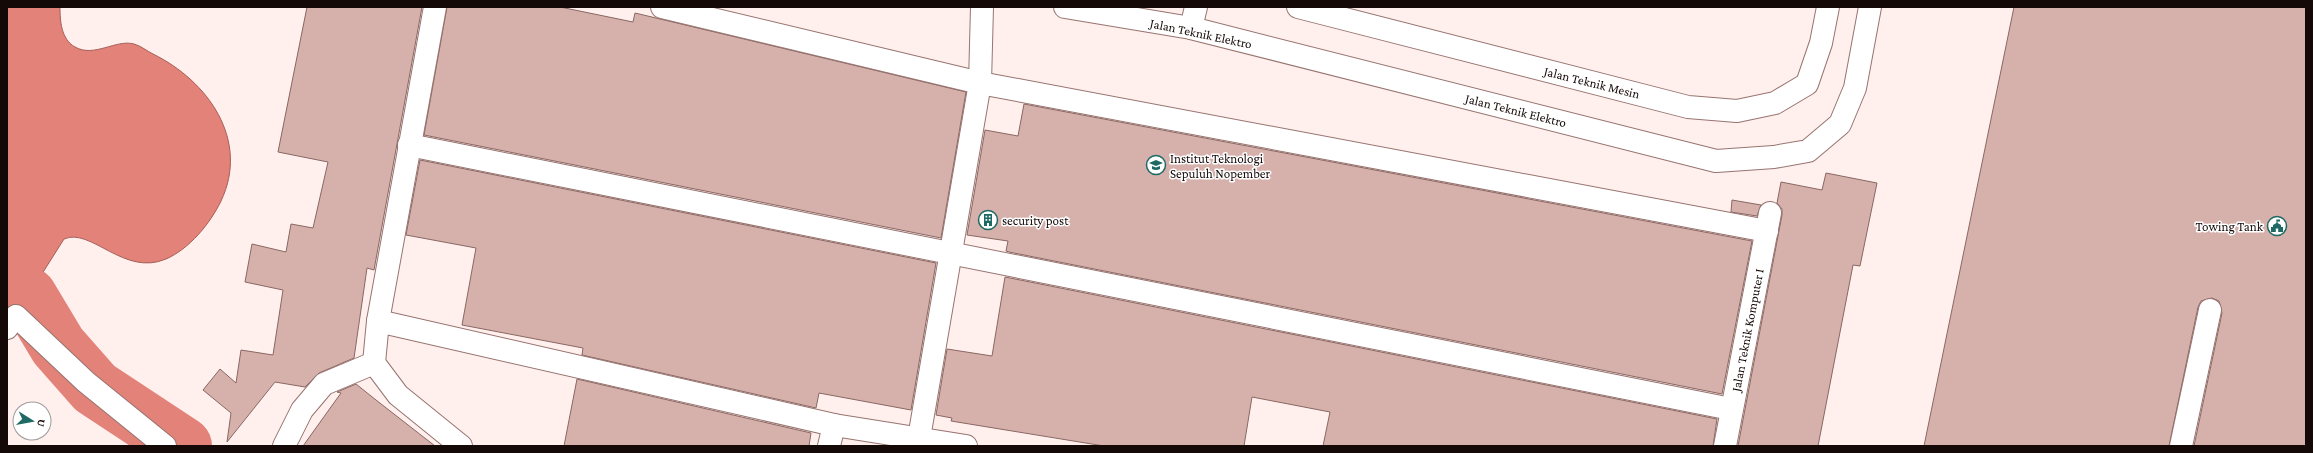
<svg xmlns="http://www.w3.org/2000/svg" width="2313" height="453" font-family="'Crimson Pro',serif">
	<rect width="100%" height="100%" fill="#ffefed"/>
	<!-- water -->
	<path fill="#e28279" stroke="#a45e57" d="M 7,7 L 60,7 C 60,21 61,39 75,47 C 94,58 116,39 134,44 C 141,46 147,51 153,54 C 208,81 250,140 221,201 C 210,224 189,249 166,259 C 124,277 91,227 64,239 L 28,296 L 7,276 Z"/>
	<g fill="none" stroke-linecap="round" stroke-linejoin="round">
		<!-- river -->
		<path stroke="#e28279" stroke-width="58" d="M 28,296 L 58,346 L 95,388 L 183,446"/>
	</g>
	<!-- building -->
	<g fill="#d6b1ac" stroke="#896763">
		<path d="M 307,7 L 422,7 L 374,270 L 367,268 L 354,358 L 319,373 L 305,387 L 275,382 L 227,442 L 231,413 L 203,390 L 220,369 L 236,383 L 241,350 L 273,355 L 283,290 L 245,282 L 252,244 L 286,252 L 291,224 L 313,228 L 328,162 L 278,152 Z"/>
		<path d="M 447,7 L 560,7 L 633,22 L 635,13 L 966,92 L 941,238 L 424,135 Z"/>
		<path d="M 2014,7 L 2306,7 L 2306,446 L 2194,446 L 2222,313 L 2219,301 L 2212,298 L 2201,301 L 2198,307 L 2169,446 L 1924,446 Z"/>
		<path d="M 1024,104 L 1752,241 L 1722,394 L 1009,252 L 1006,251 L 1008,241 L 967,235 L 985,130 L 1018,136 Z"/>
		<path d="M 420,160 L 936,263 L 911,410 L 819,393 L 816,408 L 582,355 L 583,348 L 462,325 L 476,248 L 406,235 Z"/>
		<path d="M 1826,173 L 1877,183 L 1860,266 L 1853,265 L 1818,446 L 1738,446 L 1782,215 L 1782,209 L 1777,203 L 1781,182 L 1822,190 Z"/>
		<path d="M 1732,200 L 1761,205 L 1757,216 L 1731,212 Z"/>
		<path d="M 1005,277 L 1717,419 L 1713,446 L 1323,446 L 1330,412 L 1252,397 L 1244,446 L 1104,446 L 951,421 L 952,418 L 936,415 L 947,349 L 992,356 Z"/>
		<path d="M 577,379 L 811,433 L 809,446 L 564,446 Z"/>
		<path d="M 356,384 L 376,400 L 435,446 L 303,446 L 341,393 L 337,392 Z"/>
	</g>
	<g fill="none" stroke-linecap="round" stroke-linejoin="round">
		<defs>
			<g id="minor">
				<path d="M 435,7 L 378,321 L 374,363 L 398,395 L 461,446"/>
				<path d="M 662,7 L 980,83 L 1767,231"/>
				<path d="M 1065,7 L 1191,28 L 1716,161 L 1774,157 L 1808,151 L 1840,124 L 1855,88 L 1870,7"/>
				<path d="M 1298,7 L 1688,107 L 1737,111 L 1775,103 L 1807,84 L 1821,43 L 1828,7"/>
				<path d="M 1191,28 L 1196,7"/>
				<path d="M 409,145 L 1731,409"/>
				<path d="M 378,321 L 834,425 L 966,446"/>
				<path d="M 7,328 L 16,316 L 86,382 L 165,446"/>
				<path d="M 919,438 L 980,83 L 982,7"/>
				<path d="M 284,446 L 302,410 L 324,384 L 374,363"/>
				<path d="M 829,446 L 834,425"/>
				<path d="M 1725,446 L 1770,213"/>
				<path d="M 2181,446 L 2210,310"/>
			</g>
		</defs>
		<!-- minor casing -->
		<use href="#minor" stroke="#977470" stroke-width="24"/>
		<!-- minor -->
		<use href="#minor" stroke="#fff" stroke-width="22"/>
	</g>
	<!-- icons -->
	<defs>
		<symbol id="university-ring" viewBox="-11 -11 22 22"><circle r="9.5" fill="#fff" stroke="#1d6964" stroke-width="1.5"/><path d="M0-5L7-2L0 1L-7-2ZM-4 1L0 2.5L4 1V4Q0 6-4 4Z" fill="#1d6964"/></symbol>
		<symbol id="building-ring" viewBox="-11 -11 22 22"><circle r="9.5" fill="#fff" stroke="#1d6964" stroke-width="1.5"/><path d="M-4-6H4V6H1V3H-1V6H-4ZM-2.5-4.3h1.7v1.8h-1.7ZM.8-4.3h1.7v1.8H.8ZM-2.5-1h1.7V.8h-1.7ZM.8-1h1.7V.8H.8Z" fill="#1d6964"/></symbol>
		<symbol id="civic-ring" viewBox="-11 -11 22 22"><circle r="9.5" fill="#fff" stroke="#1d6964" stroke-width="1.5"/><path d="M-.6-6.5H3V-4.5H.6V-3L4-1V1h2V6H-6V1h2V-1L-.6-3ZM-1.2 2.5V6h2.4V2.5Z" fill="#1d6964"/></symbol>
	</defs>
	<g fill-rule="evenodd">
		<use href="#university-ring" x="1145" y="154" width="22" height="22"/>
		<use href="#building-ring" x="977" y="209" width="22" height="22"/>
		<use href="#civic-ring" x="2266" y="215" width="22" height="22"/>
	</g>
	<g text-anchor="middle" stroke-width="3" stroke-linejoin="round" paint-order="stroke">
		<!-- street labels -->
		<g font-size="13" fill="#150908" stroke="#fff">
			<text transform="translate(1201 33) rotate(12)" y="5">Jalan Teknik Elektro</text>
			<text transform="translate(1592 82) rotate(14)" y="5">Jalan Teknik Mesin</text>
			<text transform="translate(1516 110) rotate(14)" y="5">Jalan Teknik Elektro</text>
			<text transform="translate(1747 330) rotate(-79)" y="5">Jalan Teknik Komputer I</text>
		</g>
		<!-- poi labels -->
		<g font-size="13" fill="#150908" stroke="#fff" text-anchor="start">
			<text x="1170" y="163">Institut Teknologi<tspan x="1170" dy="15">Sepuluh Nopember</tspan></text>
			<text x="1002" y="225">security post</text>
			<text x="2263" y="231" text-anchor="end">Towing Tank</text>
		</g>
	</g>
	<!-- border -->
	<rect width="2313" height="453" fill="none" stroke="#150908" stroke-width="16"/>
	<!-- north arrow -->
	<g transform="translate(32 421) rotate(101)"><circle r="19" fill="#ffffff" stroke="#a19d9c"/>
	<path d="M0-3L7 15L0 10L-7 15Z" fill="#1d6964"/>
	<text y="-6" font-size="11" font-weight="bold" text-anchor="middle" fill="#150908">U</text>
	</g>
</svg>
